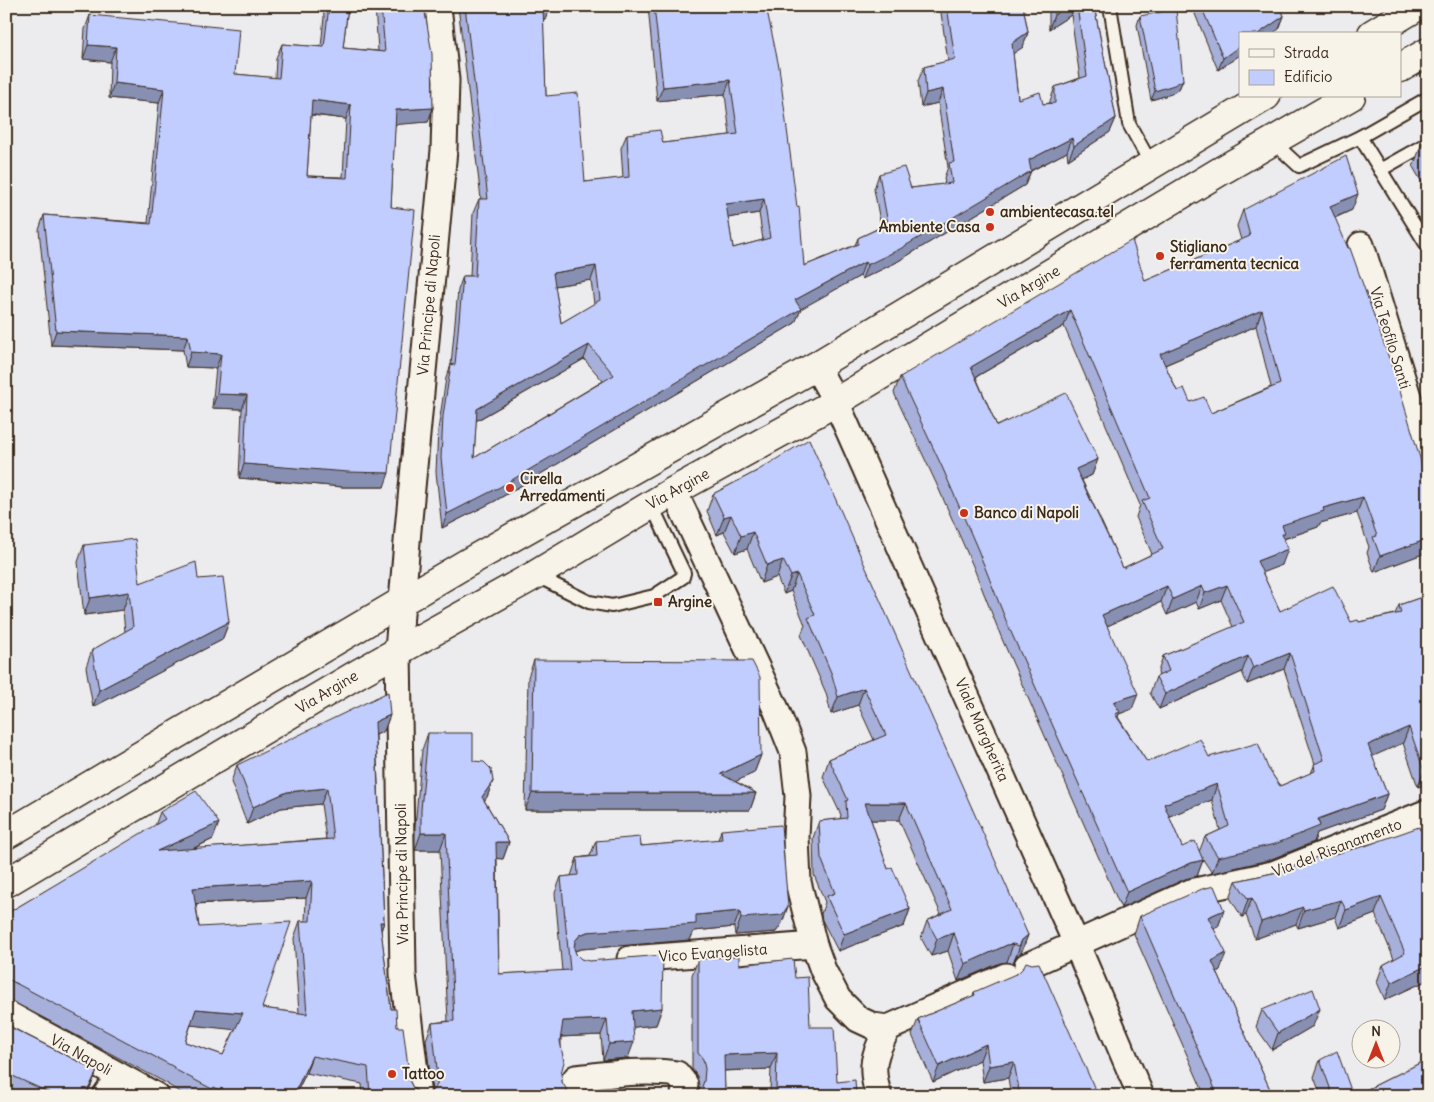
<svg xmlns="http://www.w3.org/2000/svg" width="1434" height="1102" font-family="Delius,sans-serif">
	<rect width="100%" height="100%" fill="#ecebed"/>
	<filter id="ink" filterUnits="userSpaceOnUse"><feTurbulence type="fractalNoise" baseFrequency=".02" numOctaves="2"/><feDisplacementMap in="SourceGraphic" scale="10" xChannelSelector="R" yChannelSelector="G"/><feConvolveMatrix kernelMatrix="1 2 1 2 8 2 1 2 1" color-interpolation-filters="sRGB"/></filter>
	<g filter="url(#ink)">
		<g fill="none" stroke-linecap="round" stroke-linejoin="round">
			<defs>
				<g id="lane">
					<path d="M 1110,6 L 1129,124 L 1151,164"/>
					<path d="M 1360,137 L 1428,247"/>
					<path d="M 1272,141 L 1299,166 L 1360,137 L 1428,98"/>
					<path d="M 1380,170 L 1428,143"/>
					<path d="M 535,575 L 589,602 L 612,606 L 654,596 L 683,577 L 684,573 L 651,504"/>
				</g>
				<g id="street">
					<path d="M 1361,245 L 1428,461"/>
					<path d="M 816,366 L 836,402 L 1076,943 L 1141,1096"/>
					<path d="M 674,491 L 776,709 L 793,752 L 798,796 L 796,837 L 798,882 L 814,945 L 823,970 L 838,999 L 858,1019 L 873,1026 L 888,1028 L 1006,976"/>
					<path d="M 630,959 L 814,945"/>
					<path d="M 1027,966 L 1191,892 L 1273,874 L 1428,812"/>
					<path d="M 6,1013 L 156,1096"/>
					<path d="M 105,1096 L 119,1076"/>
					<path d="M 418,1096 L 403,974 L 398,650 L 408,530 L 444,150 L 446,80 L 438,6"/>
					<path d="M 570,1096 L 569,1088 L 576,1078 C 609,1074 645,1069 677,1074 L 685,1084 L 684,1096"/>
					<path d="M 879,1096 C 869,1067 874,1054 888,1028"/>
				</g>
				<g id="secondary">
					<path d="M 1372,34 L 1418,6"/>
					<path d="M 1400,68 L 1428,52"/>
					<path d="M 6,835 L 467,563 L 816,366 L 1266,96"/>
					<path d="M 6,883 L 359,673 L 535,575 L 674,491 L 836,402 L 1219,172 L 1351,96"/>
				</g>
			</defs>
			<!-- lane casing -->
			<use href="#lane" stroke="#3b2a1e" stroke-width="16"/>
			<!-- street casing -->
			<use href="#street" stroke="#3b2a1e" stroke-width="29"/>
			<!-- secondary casing -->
			<use href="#secondary" stroke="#3b2a1e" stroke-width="31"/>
			<!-- lane -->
			<use href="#lane" stroke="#f7f3e8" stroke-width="12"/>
			<!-- street -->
			<use href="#street" stroke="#f7f3e8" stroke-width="25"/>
			<!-- secondary -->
			<use href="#secondary" stroke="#f7f3e8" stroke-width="28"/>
		</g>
		<!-- wall -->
		<g fill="#a6b0db" stroke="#3b2a1e" fill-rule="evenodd">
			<path d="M 323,6 L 348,6 L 343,48 L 378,51 L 375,6 L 424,6 L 433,108 L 428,122 L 395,124 L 391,207 L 384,487 L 343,487 L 239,478 L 242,409 L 212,408 L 216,368 L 186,367 L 183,350 L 51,345 L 39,230 L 44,215 L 148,223 L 159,103 L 109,98 L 110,62 L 83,59 L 85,29 L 90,15 L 235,74 L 275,78 L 276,58 L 282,44 L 321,47 L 324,17 ZM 311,115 L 346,119 L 343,177 L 307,176 Z"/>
			<path d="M 458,6 L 550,6 L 545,20 L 543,20 L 546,96 L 585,182 L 623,178 L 621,148 L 627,134 L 663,143 L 730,135 L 725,94 L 657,101 L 648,6 L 766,6 L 804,266 L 855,245 L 858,238 L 881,227 L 874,189 L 879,174 L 911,188 L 945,184 L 944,178 L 948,167 L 938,103 L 921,107 L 918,81 L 924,67 L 948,61 L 940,6 L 1023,6 L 1028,32 L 1023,47 L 1013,53 L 1018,99 L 1043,104 L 1050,103 L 1050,101 L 1055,87 L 1080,78 L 1071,15 L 1049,29 L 1049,6 L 1094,6 L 1116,118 L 1110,132 L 1068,160 L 1067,152 L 1031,171 L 1025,185 L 895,263 L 862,279 L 860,276 L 800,309 L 795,323 L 495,501 L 442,528 L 436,472 L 438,430 L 446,378 L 451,365 L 458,290 L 463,276 L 470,276 L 473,213 L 479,199 L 481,199 ZM 759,213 L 763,240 L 733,248 L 728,218 ZM 591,280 L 594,304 L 561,323 L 555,286 ZM 584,359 L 603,381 L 474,458 L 476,421 Z"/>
			<path d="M 1198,6 L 1280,6 L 1284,16 L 1279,29 L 1240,34 L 1240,55 L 1218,70 L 1195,14 Z"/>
			<path d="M 1140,16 L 1183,80 L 1179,89 L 1171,94 L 1151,100 L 1137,25 Z"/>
			<path d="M 1428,141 L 1428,193 L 1413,167 L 1422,143 Z"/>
			<path d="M 1243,210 L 1352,210 L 1335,218 L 1428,498 L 1428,552 L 1374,572 L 1367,553 L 1369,547 L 1357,513 L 1320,523 L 1318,527 L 1284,539 L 1282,565 L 1262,572 L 1280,611 L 1351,622 L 1359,622 L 1395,614 L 1399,605 L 1428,595 L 1428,784 L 1418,787 L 1403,743 L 1372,756 L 1387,794 L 1381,810 L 1317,833 L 1314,842 L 1269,860 L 1212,873 L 1200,855 L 1203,860 L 1197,876 L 1185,879 L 1121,908 L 1002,639 L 973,566 L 937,485 L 894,393 L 900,377 L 1145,281 L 1241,240 L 1237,226 ZM 1064,326 L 1140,505 L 1136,517 L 1152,554 L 1123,568 L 1082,480 L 1092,475 L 1098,459 L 997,426 L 976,377 ZM 1256,326 L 1271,387 L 1211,413 L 1190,402 L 1177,391 L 1165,365 ZM 1221,600 L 1233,627 L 1163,656 L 1158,672 L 1159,676 L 1156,677 L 1150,693 L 1159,709 L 1242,672 L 1247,684 L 1284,669 L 1315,764 L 1311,773 L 1280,786 L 1268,768 L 1209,757 L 1147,762 L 1118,717 L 1119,714 L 1132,709 L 1107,626 L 1161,602 L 1167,615 L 1196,602 L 1199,609 ZM 1212,800 L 1220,830 L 1205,837 L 1199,852 L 1182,847 L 1169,816 Z"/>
			<path d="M 757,471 L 1028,935 L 1021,953 L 1016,957 L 1013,964 L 1007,962 L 1000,963 L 958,981 L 948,951 L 931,956 L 921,938 L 927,921 L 941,914 L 899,820 L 871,820 L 888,869 L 910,909 L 904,926 L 838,951 L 822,920 L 821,914 L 825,902 L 814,875 L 813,838 L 819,821 L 840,819 L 841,815 L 823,777 L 829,759 L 874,740 L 858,705 L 831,714 L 826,693 L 801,635 L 805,625 L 791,591 L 784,594 L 777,577 L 761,583 L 747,549 L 735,553 L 724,532 L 717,535 L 707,511 L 713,494 Z"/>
			<path d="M 84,545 L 140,583 L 198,579 L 229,622 L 222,640 L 93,707 L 86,667 L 92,650 L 125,632 L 123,610 L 84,615 L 78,562 Z"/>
			<path d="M 534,660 L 761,755 L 754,773 L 735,781 L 756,793 L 750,810 L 525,810 L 528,677 Z"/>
			<path d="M 390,715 L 384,731 L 376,735 L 384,922 L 381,931 L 391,1009 L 397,1027 L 410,1082 L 413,1088 L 419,1093 L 426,1094 L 432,1091 L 426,1040 L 432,1023 L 448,1021 L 440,850 L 415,850 L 415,827 L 422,750 L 428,733 L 473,761 L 493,781 L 487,797 L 484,800 L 509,842 L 503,859 L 497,858 L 499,974 L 562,971 L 555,893 L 561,877 L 571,876 L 577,858 L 590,856 L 596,841 L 641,846 L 718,840 L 721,830 L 788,906 L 782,923 L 776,932 L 735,935 L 734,927 L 694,931 L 690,940 L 581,949 L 575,951 L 576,954 L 581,959 L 662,1008 L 656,1025 L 633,1027 L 628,1058 L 603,1060 L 601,1035 L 561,1037 L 561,1073 L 562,1082 L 567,1096 L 363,1096 L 362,1084 L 306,1073 L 295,1096 L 187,1096 L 168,1085 L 168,1084 L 6,998 L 6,914 L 155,826 L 160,812 L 213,839 L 193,849 L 326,839 L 321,804 L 281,808 L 247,824 L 231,782 L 237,765 ZM 306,898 L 305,921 L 300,921 L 294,938 L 299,1013 L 262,1008 L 199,927 L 196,904 ZM 191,1025 L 235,1029 L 223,1055 L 185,1042 Z"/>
			<path d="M 1428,826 L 1428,980 L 1385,1000 L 1377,982 L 1383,965 L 1394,959 L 1375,914 L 1339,928 L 1335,917 L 1298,928 L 1296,924 L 1255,939 L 1246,915 L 1242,917 L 1230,898 L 1236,881 L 1282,871 L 1327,856 L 1420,830 Z"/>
			<path d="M 1224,910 L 1218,927 L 1214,928 L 1220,970 L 1217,972 L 1273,1096 L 1205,1096 L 1134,934 L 1140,916 Z"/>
			<path d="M 698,959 L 739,965 L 795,978 L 810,1027 L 837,1082 L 856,1096 L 696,1096 L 697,1092 L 699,1090 L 699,1085 L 697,1076 L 692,1069 L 692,975 ZM 771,1069 L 770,1091 L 725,1092 L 724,1071 Z"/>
			<path d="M 974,992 L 1098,1096 L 1011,1096 L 1008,1078 L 983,1082 L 980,1060 L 933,1082 L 912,1035 L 918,1019 L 973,996 Z"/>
			<path d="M 1262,1010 L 1313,1026 L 1272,1050 L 1256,1027 Z"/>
			<path d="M 6,1024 L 13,1028 L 97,1071 L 86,1096 L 17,1096 L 6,1091 Z"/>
			<path d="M 1428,1059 L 1428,1096 L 1354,1096 Z"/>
			<path d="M 1320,1060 L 1353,1096 L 1321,1096 L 1314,1077 Z"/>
		</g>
		<!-- shaded-wall -->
		<g fill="#8790b2" stroke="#3b2a1e">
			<path d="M 543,6 L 550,6 L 545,20 L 538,20 Z"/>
			<path d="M 1067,6 L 1074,6 L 1071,15 L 1049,29 L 1054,15 Z"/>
			<path d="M 1284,16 L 1279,29 L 1272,34 L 1258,34 Z"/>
			<path d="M 1028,32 L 1023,47 L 1007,58 L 1012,43 Z"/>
			<path d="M 88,45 L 116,47 L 110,62 L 83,59 Z"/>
			<path d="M 1240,46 L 1240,55 L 1218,70 L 1223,58 Z"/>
			<path d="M 730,80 L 725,94 L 657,101 L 663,87 Z"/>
			<path d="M 1183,80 L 1179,89 L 1171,94 L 1151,100 L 1155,91 Z"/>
			<path d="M 114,83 L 164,89 L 159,103 L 109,98 Z"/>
			<path d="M 943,89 L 938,103 L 921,107 L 926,93 Z"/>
			<path d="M 312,100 L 351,105 L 346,119 L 307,114 Z"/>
			<path d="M 433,108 L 428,122 L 391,125 L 396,110 Z"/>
			<path d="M 1116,118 L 1110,132 L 1068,160 L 1074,146 Z"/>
			<path d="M 1072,138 L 1067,152 L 1024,174 L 1029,160 Z"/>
			<path d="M 1031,171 L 1025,185 L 895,263 L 862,279 L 867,265 Z"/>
			<path d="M 1358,194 L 1352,210 L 1324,222 L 1330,206 Z"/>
			<path d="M 764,199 L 759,213 L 720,219 L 726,204 Z"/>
			<path d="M 865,262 L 860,276 L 790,315 L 795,300 Z"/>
			<path d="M 596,266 L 591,280 L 548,287 L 553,273 Z"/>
			<path d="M 801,309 L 795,323 L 495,501 L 442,528 L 447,514 Z"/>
			<path d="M 1070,310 L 1064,326 L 965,383 L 971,367 Z"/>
			<path d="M 1262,310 L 1256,326 L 1155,369 L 1160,354 Z"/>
			<path d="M 56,331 L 188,336 L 183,350 L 51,345 Z"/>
			<path d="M 589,345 L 584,359 L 472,423 L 477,409 Z"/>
			<path d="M 191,352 L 221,354 L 216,368 L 186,367 Z"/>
			<path d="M 217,394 L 247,395 L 242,409 L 212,408 Z"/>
			<path d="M 1098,459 L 1092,475 L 1071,484 L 1076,469 Z"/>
			<path d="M 244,464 L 389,473 L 384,487 L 343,487 L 239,478 Z"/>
			<path d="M 1363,497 L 1357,513 L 1320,523 L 1318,527 L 1283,539 L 1279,549 L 1282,525 L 1323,508 Z"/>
			<path d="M 731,515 L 724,532 L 717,535 L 724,517 Z"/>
			<path d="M 753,532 L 747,549 L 735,553 L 741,536 Z"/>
			<path d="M 1428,539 L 1428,552 L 1374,572 L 1380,556 Z"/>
			<path d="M 1288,549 L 1282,565 L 1251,577 L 1257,561 Z"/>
			<path d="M 783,560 L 777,577 L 761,583 L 767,565 Z"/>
			<path d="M 797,574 L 791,591 L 784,594 L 791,576 Z"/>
			<path d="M 1227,585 L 1221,600 L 1199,609 L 1205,593 Z"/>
			<path d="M 1167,586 L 1161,602 L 1096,631 L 1102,615 Z"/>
			<path d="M 1202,586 L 1196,602 L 1167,615 L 1173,599 Z"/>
			<path d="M 129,592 L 123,610 L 84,615 L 90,598 Z"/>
			<path d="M 229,622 L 222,640 L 93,707 L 99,690 Z"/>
			<path d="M 1290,653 L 1284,669 L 1247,684 L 1253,668 Z"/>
			<path d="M 1248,656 L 1242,672 L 1159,709 L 1165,694 Z"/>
			<path d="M 864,688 L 858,705 L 831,714 L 838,697 Z"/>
			<path d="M 1138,694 L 1132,709 L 1119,714 L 1114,728 L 1113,702 Z"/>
			<path d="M 390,715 L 384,731 L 369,738 L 375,722 Z"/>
			<path d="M 1409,727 L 1403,743 L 1362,761 L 1368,745 Z"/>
			<path d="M 761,755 L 754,773 L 715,791 L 721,774 Z"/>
			<path d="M 1428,770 L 1428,784 L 1418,787 L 1424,771 Z"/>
			<path d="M 493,781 L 487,797 L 476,813 L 482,797 Z"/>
			<path d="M 1217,784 L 1212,800 L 1159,820 L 1164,804 Z"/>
			<path d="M 327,788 L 321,804 L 281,808 L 247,824 L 253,807 L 287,792 Z"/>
			<path d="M 532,793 L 756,793 L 750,810 L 525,810 Z"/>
			<path d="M 1387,794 L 1381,810 L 1317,833 L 1314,842 L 1269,860 L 1212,873 L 1218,857 L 1318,819 Z"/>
			<path d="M 865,803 L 906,803 L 899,820 L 859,820 Z"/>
			<path d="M 219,823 L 213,839 L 151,868 L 157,851 Z"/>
			<path d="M 421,833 L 446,833 L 440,850 L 415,850 Z"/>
			<path d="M 496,842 L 509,842 L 503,859 L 490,858 Z"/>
			<path d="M 1203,860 L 1197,876 L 1185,879 L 1121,908 L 1127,892 L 1191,863 Z"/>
			<path d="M 312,881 L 306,898 L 187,904 L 193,888 Z"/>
			<path d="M 1381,897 L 1375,914 L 1339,928 L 1346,910 Z"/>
			<path d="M 1252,898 L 1246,915 L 1242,917 L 1248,899 Z"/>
			<path d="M 1341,900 L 1335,917 L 1298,928 L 1304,910 Z"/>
			<path d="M 788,906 L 782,923 L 776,932 L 735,935 L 741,918 Z"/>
			<path d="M 1303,907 L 1296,924 L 1255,939 L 1261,922 Z"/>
			<path d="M 910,909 L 904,926 L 838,951 L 844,934 Z"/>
			<path d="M 1224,910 L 1218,927 L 1201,934 L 1208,917 Z"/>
			<path d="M 740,911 L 734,927 L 694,931 L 690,940 L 581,949 L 574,951 L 575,941 L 580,935 L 587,932 L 696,915 Z"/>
			<path d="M 380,922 L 384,922 L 378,939 Z"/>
			<path d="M 954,933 L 948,951 L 931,956 L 937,939 Z"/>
			<path d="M 1028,935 L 1021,953 L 1016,957 L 1013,964 L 1022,940 Z"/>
			<path d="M 1013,944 L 1007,962 L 1000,963 L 958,981 L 965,964 L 1007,945 Z"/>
			<path d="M 1226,953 L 1220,970 L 1206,978 L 1212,961 Z"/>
			<path d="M 1428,965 L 1428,980 L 1385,1000 L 1391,983 Z"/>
			<path d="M 662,1008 L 656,1025 L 626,1028 L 632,1011 Z"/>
			<path d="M 196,1009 L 243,1013 L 237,1030 L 190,1025 Z"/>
			<path d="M 1320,1009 L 1313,1026 L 1272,1050 L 1278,1033 Z"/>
			<path d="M 607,1019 L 601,1035 L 557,1037 L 563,1021 Z"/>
			<path d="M 634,1042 L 628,1058 L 603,1060 L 609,1044 Z"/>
			<path d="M 986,1044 L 980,1060 L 933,1082 L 939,1066 Z"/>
			<path d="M 777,1053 L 771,1069 L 717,1071 L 724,1055 Z"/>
			<path d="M 312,1056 L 306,1073 L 295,1096 L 293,1096 Z"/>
			<path d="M 1014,1062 L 1008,1078 L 983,1082 L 989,1066 Z"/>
			<path d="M 97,1071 L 91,1086 L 86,1096 L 85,1096 Z"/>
			<path d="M 1416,1090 L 1413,1096 L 1403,1096 Z"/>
		</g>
		<!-- building -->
		<g fill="#c1cdff" stroke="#3b2a1e" fill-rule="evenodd">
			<path d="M 329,6 L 348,6 L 343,48 L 385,52 L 381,6 L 424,6 L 432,54 L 433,108 L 396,110 L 391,207 L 415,210 L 389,473 L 348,472 L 244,464 L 247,395 L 217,394 L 221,354 L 191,352 L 188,336 L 56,331 L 44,215 L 151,224 L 164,89 L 114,83 L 116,47 L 88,45 L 90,15 L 239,29 L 235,74 L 279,78 L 282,44 L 324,47 ZM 312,100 L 351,105 L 347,178 L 307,176 Z"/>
			<path d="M 465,6 L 543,6 L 546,96 L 578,93 L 585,182 L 629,177 L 627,134 L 660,130 L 663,143 L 738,134 L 730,80 L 663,87 L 654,6 L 766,6 L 779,67 L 797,207 L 799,206 L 804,266 L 858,244 L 858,238 L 888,224 L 879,174 L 904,167 L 911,188 L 952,183 L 949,163 L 954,162 L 943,89 L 926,93 L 924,67 L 955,59 L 947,6 L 1023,6 L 1028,32 L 1012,43 L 1018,99 L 1040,92 L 1043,104 L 1055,103 L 1055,87 L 1087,76 L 1077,6 L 1094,6 L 1116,118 L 1074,146 L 1072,138 L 1029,160 L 1031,171 L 900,249 L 867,265 L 865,262 L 795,300 L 801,309 L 500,487 L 447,514 L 441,458 L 443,416 L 451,364 L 455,365 L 463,276 L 475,276 L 479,199 L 488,199 ZM 764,199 L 770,238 L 733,248 L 726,204 ZM 596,266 L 600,300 L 561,323 L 553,273 ZM 589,345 L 614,375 L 474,458 L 477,409 Z"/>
			<path d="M 1054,6 L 1067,6 L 1054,15 Z"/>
			<path d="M 1201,6 L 1280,6 L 1284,16 L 1258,34 L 1240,34 L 1240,46 L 1223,58 Z"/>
			<path d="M 1176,9 L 1183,80 L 1174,85 L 1155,91 L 1140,16 Z"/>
			<path d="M 1428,141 L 1428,153 L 1422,143 Z"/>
			<path d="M 1346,156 L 1358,194 L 1330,206 L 1348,248 L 1350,248 L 1396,378 L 1420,458 L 1428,498 L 1428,539 L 1380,556 L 1373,537 L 1377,536 L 1363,497 L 1323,508 L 1324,511 L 1282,525 L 1285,534 L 1282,534 L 1288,549 L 1257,561 L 1280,611 L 1333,586 L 1351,622 L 1358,620 L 1359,622 L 1401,613 L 1399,605 L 1428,595 L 1428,770 L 1424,771 L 1409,727 L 1368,745 L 1387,794 L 1318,819 L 1320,826 L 1275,844 L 1218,857 L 1205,837 L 1229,826 L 1217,784 L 1164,804 L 1182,847 L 1195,841 L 1203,860 L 1191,863 L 1127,892 L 1007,623 L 978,550 L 943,469 L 900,377 L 1132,240 L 1145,281 L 1250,236 L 1243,210 ZM 1070,310 L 1150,498 L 1142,501 L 1163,549 L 1123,568 L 1076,469 L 1098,459 L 1066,393 L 997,426 L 971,367 ZM 1262,310 L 1280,384 L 1211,413 L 1204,397 L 1190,402 L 1184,388 L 1177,391 L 1160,354 ZM 1227,585 L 1244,622 L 1163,656 L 1169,671 L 1156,677 L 1165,694 L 1248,656 L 1253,668 L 1290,653 L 1324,760 L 1314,764 L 1315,771 L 1280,786 L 1268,768 L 1258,743 L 1209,757 L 1200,739 L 1147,762 L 1115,714 L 1120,712 L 1113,702 L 1138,694 L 1102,615 L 1167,586 L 1173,599 L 1202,586 L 1205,593 Z"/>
			<path d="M 809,439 L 1028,935 L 1022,940 L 1019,946 L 1013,944 L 1007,945 L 965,964 L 954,933 L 937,939 L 927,921 L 952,909 L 906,803 L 865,803 L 888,869 L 892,867 L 910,909 L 844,934 L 829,902 L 827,896 L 835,893 L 821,858 L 819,821 L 847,818 L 846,801 L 848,800 L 829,759 L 886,735 L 864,688 L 838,697 L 832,675 L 808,618 L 815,615 L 797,574 L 791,576 L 783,560 L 767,565 L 753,532 L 741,536 L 731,515 L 724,517 L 713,494 L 757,471 Z"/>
			<path d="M 135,539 L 140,583 L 196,562 L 198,579 L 223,577 L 229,622 L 99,690 L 92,650 L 133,627 L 129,592 L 90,598 L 84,545 Z"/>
			<path d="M 534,660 L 752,661 L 760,677 L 761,755 L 721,774 L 756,793 L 532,793 Z"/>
			<path d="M 388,692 L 390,715 L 375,722 L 384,922 L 380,922 L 391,1009 L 396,1009 L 397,1027 L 403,1027 L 410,1082 L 413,1088 L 419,1093 L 426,1094 L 432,1091 L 437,1085 L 438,1078 L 432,1023 L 454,1021 L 446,833 L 421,833 L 421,810 L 428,733 L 473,733 L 473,761 L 484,762 L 491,769 L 493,781 L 482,797 L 509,842 L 496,842 L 499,974 L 570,970 L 561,877 L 578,875 L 577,858 L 597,856 L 596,841 L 640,837 L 641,846 L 722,839 L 721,830 L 781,825 L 788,906 L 782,915 L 741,918 L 740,911 L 696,915 L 696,924 L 587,932 L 580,935 L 575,941 L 574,948 L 576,954 L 581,959 L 589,961 L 663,955 L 662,1008 L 632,1011 L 634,1042 L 609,1044 L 607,1019 L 563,1021 L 560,1041 L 564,1062 L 561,1073 L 562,1082 L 567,1090 L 567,1096 L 370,1096 L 368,1067 L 312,1056 L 293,1096 L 231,1096 L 214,1087 L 212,1089 L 174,1069 L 174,1067 L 6,978 L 6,914 L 165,819 L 160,812 L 196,791 L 219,823 L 157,851 L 333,839 L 327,788 L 287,792 L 253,807 L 237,765 ZM 312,881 L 310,921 L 300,921 L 307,1014 L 262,1008 L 291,922 L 199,927 L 193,888 ZM 196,1009 L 243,1013 L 223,1055 L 185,1042 Z"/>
			<path d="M 1428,826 L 1428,965 L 1391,983 L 1383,965 L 1405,953 L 1381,897 L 1346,910 L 1341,900 L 1304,910 L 1303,907 L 1261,922 L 1252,898 L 1248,899 L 1236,881 L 1282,871 L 1327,853 L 1327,856 L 1365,846 L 1419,827 L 1420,830 Z"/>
			<path d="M 1214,886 L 1224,910 L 1208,917 L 1226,953 L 1212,961 L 1273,1096 L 1218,1096 L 1140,916 L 1202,889 Z"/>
			<path d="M 739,956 L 739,965 L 793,959 L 795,978 L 808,977 L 810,1027 L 834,1027 L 837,1082 L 855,1080 L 856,1096 L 697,1096 L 697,1092 L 702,1087 L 704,1081 L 705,1069 L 703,1059 L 698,1053 L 698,959 ZM 777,1053 L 776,1091 L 725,1092 L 724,1055 Z"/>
			<path d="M 1026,962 L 1032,964 L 1039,963 L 1098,1096 L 1020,1096 L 1014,1062 L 989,1066 L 986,1044 L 939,1066 L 918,1019 L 975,995 L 974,992 L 1018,973 L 1023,968 Z"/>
			<path d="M 1313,989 L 1320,1009 L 1278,1033 L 1262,1010 Z"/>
			<path d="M 6,1024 L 13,1027 L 12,1028 L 97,1071 L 85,1096 L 57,1096 L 6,1073 Z"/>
			<path d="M 1337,1051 L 1353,1096 L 1333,1096 L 1320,1060 Z"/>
			<path d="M 1428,1059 L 1428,1096 L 1419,1096 L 1416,1090 L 1403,1096 L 1354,1096 Z"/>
		</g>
	</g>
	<!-- markers -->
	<g fill="#c8321e" stroke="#f7f3e8" stroke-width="2">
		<circle cx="990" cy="212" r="5"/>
		<circle cx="990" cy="227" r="5"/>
		<circle cx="1160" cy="256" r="5"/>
		<circle cx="510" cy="488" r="5"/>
		<circle cx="964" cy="513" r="5"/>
		<rect x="653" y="597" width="10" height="10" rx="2.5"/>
		<circle cx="392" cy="1074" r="5"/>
	</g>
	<g text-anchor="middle" stroke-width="4" stroke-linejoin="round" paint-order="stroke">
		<!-- poi labels -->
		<g font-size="15" font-weight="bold" fill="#3b2a1e" stroke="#f7f3e8" text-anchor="start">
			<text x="1000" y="217">ambientecasa.tel</text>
			<text x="980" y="232" text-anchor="end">Ambiente Casa</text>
			<text x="1170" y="252">Stigliano<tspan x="1170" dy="17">ferramenta tecnica</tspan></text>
			<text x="520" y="484">Cirella<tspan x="520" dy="17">Arredamenti</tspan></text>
			<text x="974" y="518">Banco di Napoli</text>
			<text x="668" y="607">Argine</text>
			<text x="402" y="1079">Tattoo</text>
		</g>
		<!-- street labels -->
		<g font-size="15" fill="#3b2a1e" stroke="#f7f3e8">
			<text transform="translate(1029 287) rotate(-31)" y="5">Via Argine</text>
			<text transform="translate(429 305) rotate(-85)" y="5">Via Principe di Napoli</text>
			<text transform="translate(1390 338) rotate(73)" y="5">Via Teofilo Santi</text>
			<text transform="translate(678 489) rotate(-29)" y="5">Via Argine</text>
			<text transform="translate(327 692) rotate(-31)" y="5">Via Argine</text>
			<text transform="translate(982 730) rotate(66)" y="5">Viale Margherita</text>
			<text transform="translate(1337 848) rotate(-21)" y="5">Via del Risanamento</text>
			<text transform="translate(402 874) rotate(-91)" y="5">Via Principe di Napoli</text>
			<text transform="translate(713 953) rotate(-4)" y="5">Vico Evangelista</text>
			<text transform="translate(81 1055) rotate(29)" y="5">Via Napoli</text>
		</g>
	</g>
	<!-- margin -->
	<rect width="1434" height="1102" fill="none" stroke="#f7f3e8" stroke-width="25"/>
	<rect x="12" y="12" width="1409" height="1077" fill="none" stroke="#3b2a1e" stroke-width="2" filter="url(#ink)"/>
	<!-- legend -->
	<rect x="1239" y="32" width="162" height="65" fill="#f7f3e8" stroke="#aca397"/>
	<rect x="1249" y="49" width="25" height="8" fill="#f7f3e8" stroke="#aca397"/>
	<text x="1284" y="58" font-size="15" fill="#3b2a1e">Strada</text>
	<rect x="1249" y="70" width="25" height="15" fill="#c1cdff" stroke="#aca397"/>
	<text x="1284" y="82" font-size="15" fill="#3b2a1e">Edificio</text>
	<!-- north arrow -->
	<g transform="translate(1376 1044)"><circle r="24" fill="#f7f3e8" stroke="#aca397"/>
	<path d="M0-4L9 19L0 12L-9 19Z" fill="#c8321e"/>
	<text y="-8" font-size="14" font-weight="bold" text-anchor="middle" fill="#3b2a1e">N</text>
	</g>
</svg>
